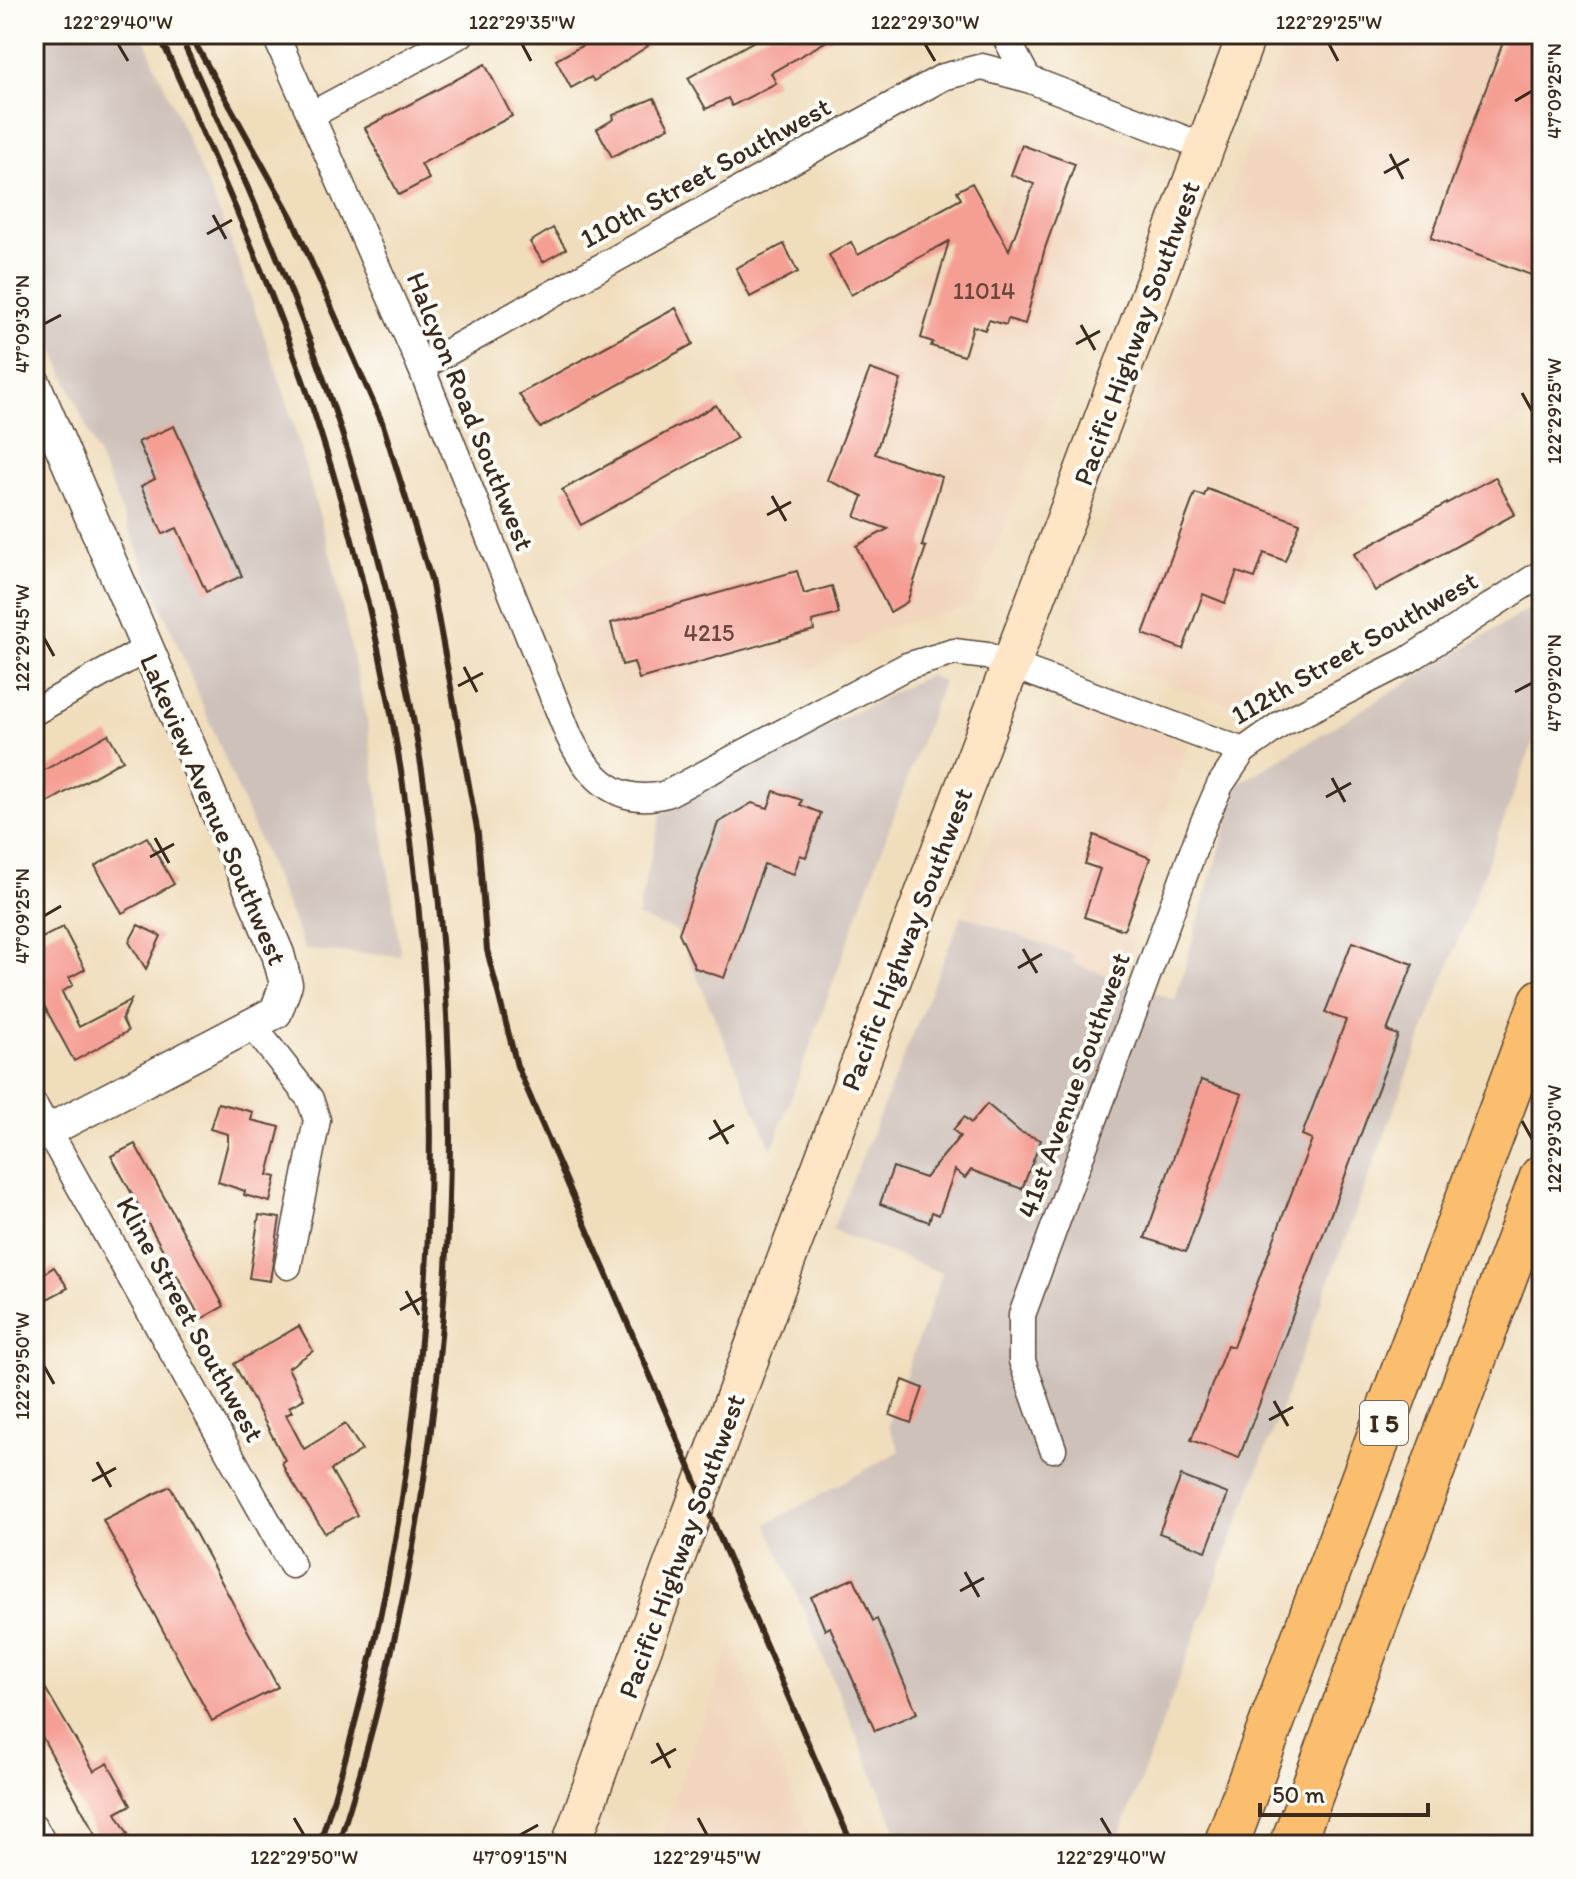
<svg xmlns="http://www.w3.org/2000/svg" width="1576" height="1879" font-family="Itim,sans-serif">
	<rect width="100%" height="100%" fill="#fdfcf7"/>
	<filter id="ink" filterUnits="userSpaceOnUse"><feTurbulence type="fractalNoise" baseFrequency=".0125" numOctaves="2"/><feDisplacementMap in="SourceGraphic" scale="16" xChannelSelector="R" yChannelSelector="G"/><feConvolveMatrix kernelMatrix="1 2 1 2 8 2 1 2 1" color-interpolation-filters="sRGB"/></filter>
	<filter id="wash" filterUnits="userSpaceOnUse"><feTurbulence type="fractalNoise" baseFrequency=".006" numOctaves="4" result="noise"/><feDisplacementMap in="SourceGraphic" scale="32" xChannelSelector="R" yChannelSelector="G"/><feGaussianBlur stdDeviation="1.8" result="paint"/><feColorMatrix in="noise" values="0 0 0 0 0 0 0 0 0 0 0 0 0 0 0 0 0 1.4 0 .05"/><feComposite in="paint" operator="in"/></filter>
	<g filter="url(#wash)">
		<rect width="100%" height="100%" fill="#f0ddbc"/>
		<!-- built -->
		<g fill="#f1d5bc">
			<path d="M 1290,34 L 1542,34 L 1542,408 L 1321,532 L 1241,708 L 1092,659 L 1094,652 L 1079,641 L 1072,622 L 1072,611 Z"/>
			<path d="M 1036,107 L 1150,153 L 973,606 L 883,628 L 660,762 L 641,762 L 634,754 L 563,591 L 782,464 L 733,378 L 988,231 Z"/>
			<path d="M 1074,712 L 1103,712 L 1190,743 L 1124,925 L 1140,930 L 1121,980 L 1072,963 L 1074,955 L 962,915 L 1024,746 L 1046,724 Z"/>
			<path d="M 732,1642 L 813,1845 L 657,1845 Z"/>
		</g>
		<!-- industrial -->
		<g fill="#cec1b9">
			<path d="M 34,34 L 142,34 L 228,233 L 285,395 L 332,560 L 367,721 L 401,956 L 305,950 L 34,302 Z"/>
			<path d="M 1542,601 L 1542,719 L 1116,1845 L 903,1845 L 767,1524 L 900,1451 L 888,1425 L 942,1273 L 832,1230 L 962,915 L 1074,955 L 1073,963 L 1175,1000 L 1239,784 Z"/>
			<path d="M 928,675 L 943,681 L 772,1150 L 677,931 L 637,917 L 662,811 Z"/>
		</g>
		<g id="blocks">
			<!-- building -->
			<g fill="#f59f94">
				<path d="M 603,34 L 641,34 L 648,46 L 594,81 L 591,77 L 571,88 L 556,60 Z"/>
				<path d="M 767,34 L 839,34 L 771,73 L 776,83 L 732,106 L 728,98 L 706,109 L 688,78 Z"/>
				<path d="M 1506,34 L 1542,34 L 1542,279 L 1431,238 Z"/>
				<path d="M 485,64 L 512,116 L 421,164 L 429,179 L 399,195 L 365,128 Z"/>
				<path d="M 654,98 L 669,127 L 612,157 L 597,129 L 614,119 L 613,115 Z"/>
				<path d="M 1022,145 L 1075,164 L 1045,248 L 1025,324 L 1008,319 L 1006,325 L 989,320 L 985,330 L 973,326 L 964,356 L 931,346 L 933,342 L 921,338 L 949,241 L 851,295 L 829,255 L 851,242 L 858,255 L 961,199 L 957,191 L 972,183 L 1009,250 L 1034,184 L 1011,175 Z"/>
				<path d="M 553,228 L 566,249 L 543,262 L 530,242 Z"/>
				<path d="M 784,244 L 798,272 L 750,297 L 736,268 Z"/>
				<path d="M 676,308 L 693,344 L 540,428 L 519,394 Z"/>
				<path d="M 870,369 L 901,380 L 875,454 L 942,477 L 922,546 L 926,547 L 907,602 L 890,612 L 856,546 L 888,529 L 855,517 L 863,496 L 827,480 Z"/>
				<path d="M 716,405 L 737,438 L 581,525 L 562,490 Z"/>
				<path d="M 174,426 L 242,576 L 206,592 L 177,528 L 163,534 L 141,486 L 155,479 L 138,442 Z"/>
				<path d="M 1495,477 L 1515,514 L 1375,591 L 1354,554 Z"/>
				<path d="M 1207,489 L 1300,523 L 1285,561 L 1264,553 L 1255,578 L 1237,572 L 1225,603 L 1203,594 L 1183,649 L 1143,634 L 1195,493 L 1204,496 Z"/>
				<path d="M 797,571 L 804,594 L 832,586 L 839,614 L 812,621 L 814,630 L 639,679 L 634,662 L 622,665 L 611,623 Z"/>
				<path d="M 108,734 L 123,760 L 34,810 L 34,776 Z"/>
				<path d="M 774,791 L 802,800 L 800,805 L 821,813 L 806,857 L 800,855 L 794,874 L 764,864 L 724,978 L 695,968 L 679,933 L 718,823 L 752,803 L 768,808 Z"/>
				<path d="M 1094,835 L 1150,858 L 1124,930 L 1084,917 L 1100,869 L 1085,864 Z"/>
				<path d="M 147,837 L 174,884 L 122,913 L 95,866 Z"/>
				<path d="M 138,925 L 161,936 L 146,969 L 129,942 Z"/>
				<path d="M 63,927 L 85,969 L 69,978 L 73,985 L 62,992 L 79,1027 L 131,1000 L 122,1019 L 128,1031 L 74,1061 L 34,987 L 34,942 Z"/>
				<path d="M 1352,942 L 1413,964 L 1387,1031 L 1398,1035 L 1239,1458 L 1191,1440 L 1227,1345 L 1233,1347 L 1312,1139 L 1302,1135 L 1346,1020 L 1325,1013 Z"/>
				<path d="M 1201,1080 L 1242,1094 L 1186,1252 L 1145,1238 Z"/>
				<path d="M 218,1103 L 253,1112 L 251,1120 L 280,1127 L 268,1175 L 276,1177 L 270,1202 L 244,1195 L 245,1191 L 218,1182 L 228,1143 L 228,1134 L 210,1129 Z"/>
				<path d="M 987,1104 L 1020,1132 L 1041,1140 L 1022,1189 L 971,1170 L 965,1178 L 955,1170 L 939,1215 L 932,1212 L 929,1222 L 880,1204 L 893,1167 L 925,1178 L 960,1136 L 953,1130 L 964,1117 L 971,1123 Z"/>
				<path d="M 135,1144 L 224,1306 L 201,1319 L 111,1156 Z"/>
				<path d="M 259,1215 L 280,1218 L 270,1281 L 249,1278 Z"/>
				<path d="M 54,1267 L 68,1288 L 34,1306 L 34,1280 Z"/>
				<path d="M 299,1326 L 313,1351 L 288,1368 L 304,1399 L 289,1407 L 292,1412 L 286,1415 L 304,1449 L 345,1424 L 362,1450 L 331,1470 L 357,1515 L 325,1533 L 286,1472 L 282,1462 L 285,1460 L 234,1364 Z"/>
				<path d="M 903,1380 L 923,1388 L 911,1423 L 890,1415 Z"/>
				<path d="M 1181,1476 L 1228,1494 L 1206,1551 L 1159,1533 Z"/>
				<path d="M 170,1486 L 278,1687 L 212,1721 L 103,1520 Z"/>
				<path d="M 854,1578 L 873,1621 L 877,1619 L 917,1713 L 875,1731 L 830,1627 L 825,1630 L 811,1597 Z"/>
				<path d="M 34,1669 L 94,1771 L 108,1763 L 131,1805 L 116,1813 L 128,1834 L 107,1845 L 97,1837 L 34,1722 Z"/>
			</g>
		</g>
	</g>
	<g filter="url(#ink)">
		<use href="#blocks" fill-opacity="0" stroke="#564536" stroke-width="2"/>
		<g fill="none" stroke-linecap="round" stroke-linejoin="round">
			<defs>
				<g id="minor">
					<path d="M 275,34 L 421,367 L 569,736 C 589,778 618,807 667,794 L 907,666 L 954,652 L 987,656 L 1243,751 L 1281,724 L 1408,660 L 1542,573"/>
					<path d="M 1004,34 L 1028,79 L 1205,147"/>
					<path d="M 311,115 L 461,34"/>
					<path d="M 421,367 L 943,77 L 982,67 L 1028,79"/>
					<path d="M 34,712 L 146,649"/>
					<path d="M 253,1026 L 310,1099 L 317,1120 L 288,1266"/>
					<path d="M 34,1105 L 292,1565"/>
					<path d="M 1053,1449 L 1022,1361 L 1022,1315 L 1203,824 L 1220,785 L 1243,751"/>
					<path d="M 34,1827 L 44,1845"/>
				</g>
				<path id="tertiary" d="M 34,383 L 278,954 L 286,984 L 276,1012 L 34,1138"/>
				<path id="secondary" d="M 571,1845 C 789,1239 1024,639 1247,34"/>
				<g id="motorway">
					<path d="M 1226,1845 L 1542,1001"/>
					<path d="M 1292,1845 L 1542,1177"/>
				</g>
			</defs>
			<!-- minor casing -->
			<use href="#minor" stroke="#564536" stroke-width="29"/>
			<!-- tertiary casing -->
			<use href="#tertiary" stroke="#564536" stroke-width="35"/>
			<!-- secondary casing -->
			<use href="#secondary" stroke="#564536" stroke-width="41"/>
			<!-- motorway casing -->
			<use href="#motorway" stroke="#564536" stroke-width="47"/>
			<!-- minor -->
			<use href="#minor" stroke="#fff" stroke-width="26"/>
			<!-- tertiary -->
			<use href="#tertiary" stroke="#fff" stroke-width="32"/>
			<!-- secondary -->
			<use href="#secondary" stroke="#fde5c5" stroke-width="38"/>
			<!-- motorway -->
			<use href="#motorway" stroke="#fbbd6e" stroke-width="44"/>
			<!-- rail -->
			<g stroke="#3b2a1e" stroke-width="6">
				<path d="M 159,34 C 216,163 275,291 318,425 C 466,880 468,1389 319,1845"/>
				<path d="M 190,34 L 292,218 L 382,422 L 431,579 L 478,834 L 487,950 L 517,1066 L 852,1845"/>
				<path d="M 186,49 C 242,173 298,297 340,427 C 488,882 486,1391 338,1845"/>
			</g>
		</g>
	</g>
	<!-- ticks -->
	<path fill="none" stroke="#3b2a1e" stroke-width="3" d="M 118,44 L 128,61M 522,44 L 531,61M 925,44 L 935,61M 1329,44 L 1338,61M 1515,101 L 1532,91M 1390,154 L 1403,179M 1384,173 L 1409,159M 213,215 L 226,239M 207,234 L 232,220M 44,324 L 61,315M 1081,325 L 1095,350M 1076,344 L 1100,331M 1522,393 L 1532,411M 772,496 L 786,521M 767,515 L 791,502M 44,638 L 54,656M 464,667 L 477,692M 458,686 L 483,673M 1515,692 L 1532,683M 1332,778 L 1345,802M 1326,797 L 1351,783M 155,838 L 169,863M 150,857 L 174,844M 44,916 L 61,906M 1023,949 L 1037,973M 1018,968 L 1042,954M 714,1120 L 728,1144M 1522,1121 L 1532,1139M 709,1139 L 734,1125M 406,1291 L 419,1315M 400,1310 L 425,1296M 44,1366 L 54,1384M 1274,1401 L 1288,1426M 1269,1420 L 1293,1407M 97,1462 L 111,1487M 92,1481 L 116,1468M 965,1572 L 979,1597M 960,1591 L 984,1578M 657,1743 L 670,1768M 651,1763 L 676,1749M 294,1818 L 304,1835M 698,1818 L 707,1835M 1101,1818 L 1111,1835M 520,1835 L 538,1825"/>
	<g text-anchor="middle" stroke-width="8" stroke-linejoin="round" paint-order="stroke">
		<!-- number labels -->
		<g font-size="24" fill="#6a473c">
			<text x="984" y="299">11014</text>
			<text x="709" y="641">4215</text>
		</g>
		<!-- shield labels -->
		<rect fill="#fdfcf7" stroke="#75695f" stroke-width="2" x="1360" y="1401" width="48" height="44" rx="6"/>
		<g font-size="26" font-weight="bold" fill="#3b2a1e">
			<text x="1384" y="1432">I 5</text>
		</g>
		<!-- street labels -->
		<g font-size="28" fill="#3b2a1e" stroke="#fdfcf7">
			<text transform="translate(705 172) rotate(-29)" y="10">110th Street Southwest</text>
			<text transform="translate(1136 333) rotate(-70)" y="10">Pacific Highway Southwest</text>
			<text transform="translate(471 411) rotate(68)" y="10">Halcyon Road Southwest</text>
			<text transform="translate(1354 647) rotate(-30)" y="10">112th Street Southwest</text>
			<text transform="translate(214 809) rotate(67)" y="10">Lakeview Avenue Southwest</text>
			<text transform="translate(906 939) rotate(-69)" y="10">Pacific Highway Southwest</text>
			<text transform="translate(1073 1085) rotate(-70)" y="10">41st Avenue Southwest</text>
			<text transform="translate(191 1319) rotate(61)" y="10">Kline Street Southwest</text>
			<text transform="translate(681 1546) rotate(-70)" y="10">Pacific Highway Southwest</text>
		</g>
	</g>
	<!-- margin -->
	<rect width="1576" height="1879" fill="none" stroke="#fdfcf7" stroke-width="88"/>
	<!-- scale -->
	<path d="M1260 1803v12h168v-12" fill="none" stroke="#3b2a1e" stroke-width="4"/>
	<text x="1272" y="1803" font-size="24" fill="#3b2a1e" stroke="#fdfcf7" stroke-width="6" paint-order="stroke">50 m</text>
	<rect x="44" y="44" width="1488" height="1791" fill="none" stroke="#3b2a1e" stroke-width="3"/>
	<g font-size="20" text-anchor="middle" fill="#3b2a1e">
		<text x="118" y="29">122°29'40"W</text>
		<text x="522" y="29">122°29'35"W</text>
		<text x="925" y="29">122°29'30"W</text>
		<text x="1329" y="29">122°29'25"W</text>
		<text transform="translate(1554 91) rotate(-90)" y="7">47°09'25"N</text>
		<text transform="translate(22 324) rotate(-90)" y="7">47°09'30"N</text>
		<text transform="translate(1554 411) rotate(-90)" y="7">122°29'25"W</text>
		<text transform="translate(22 638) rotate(-90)" y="7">122°29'45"W</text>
		<text transform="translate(1554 683) rotate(-90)" y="7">47°09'20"N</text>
		<text transform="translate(22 916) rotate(-90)" y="7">47°09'25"N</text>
		<text transform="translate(1554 1139) rotate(-90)" y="7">122°29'30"W</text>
		<text transform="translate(22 1366) rotate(-90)" y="7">122°29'50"W</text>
		<text x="304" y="1864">122°29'50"W</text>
		<text x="520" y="1864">47°09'15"N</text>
		<text x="707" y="1864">122°29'45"W</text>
		<text x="1111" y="1864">122°29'40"W</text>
	</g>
</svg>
